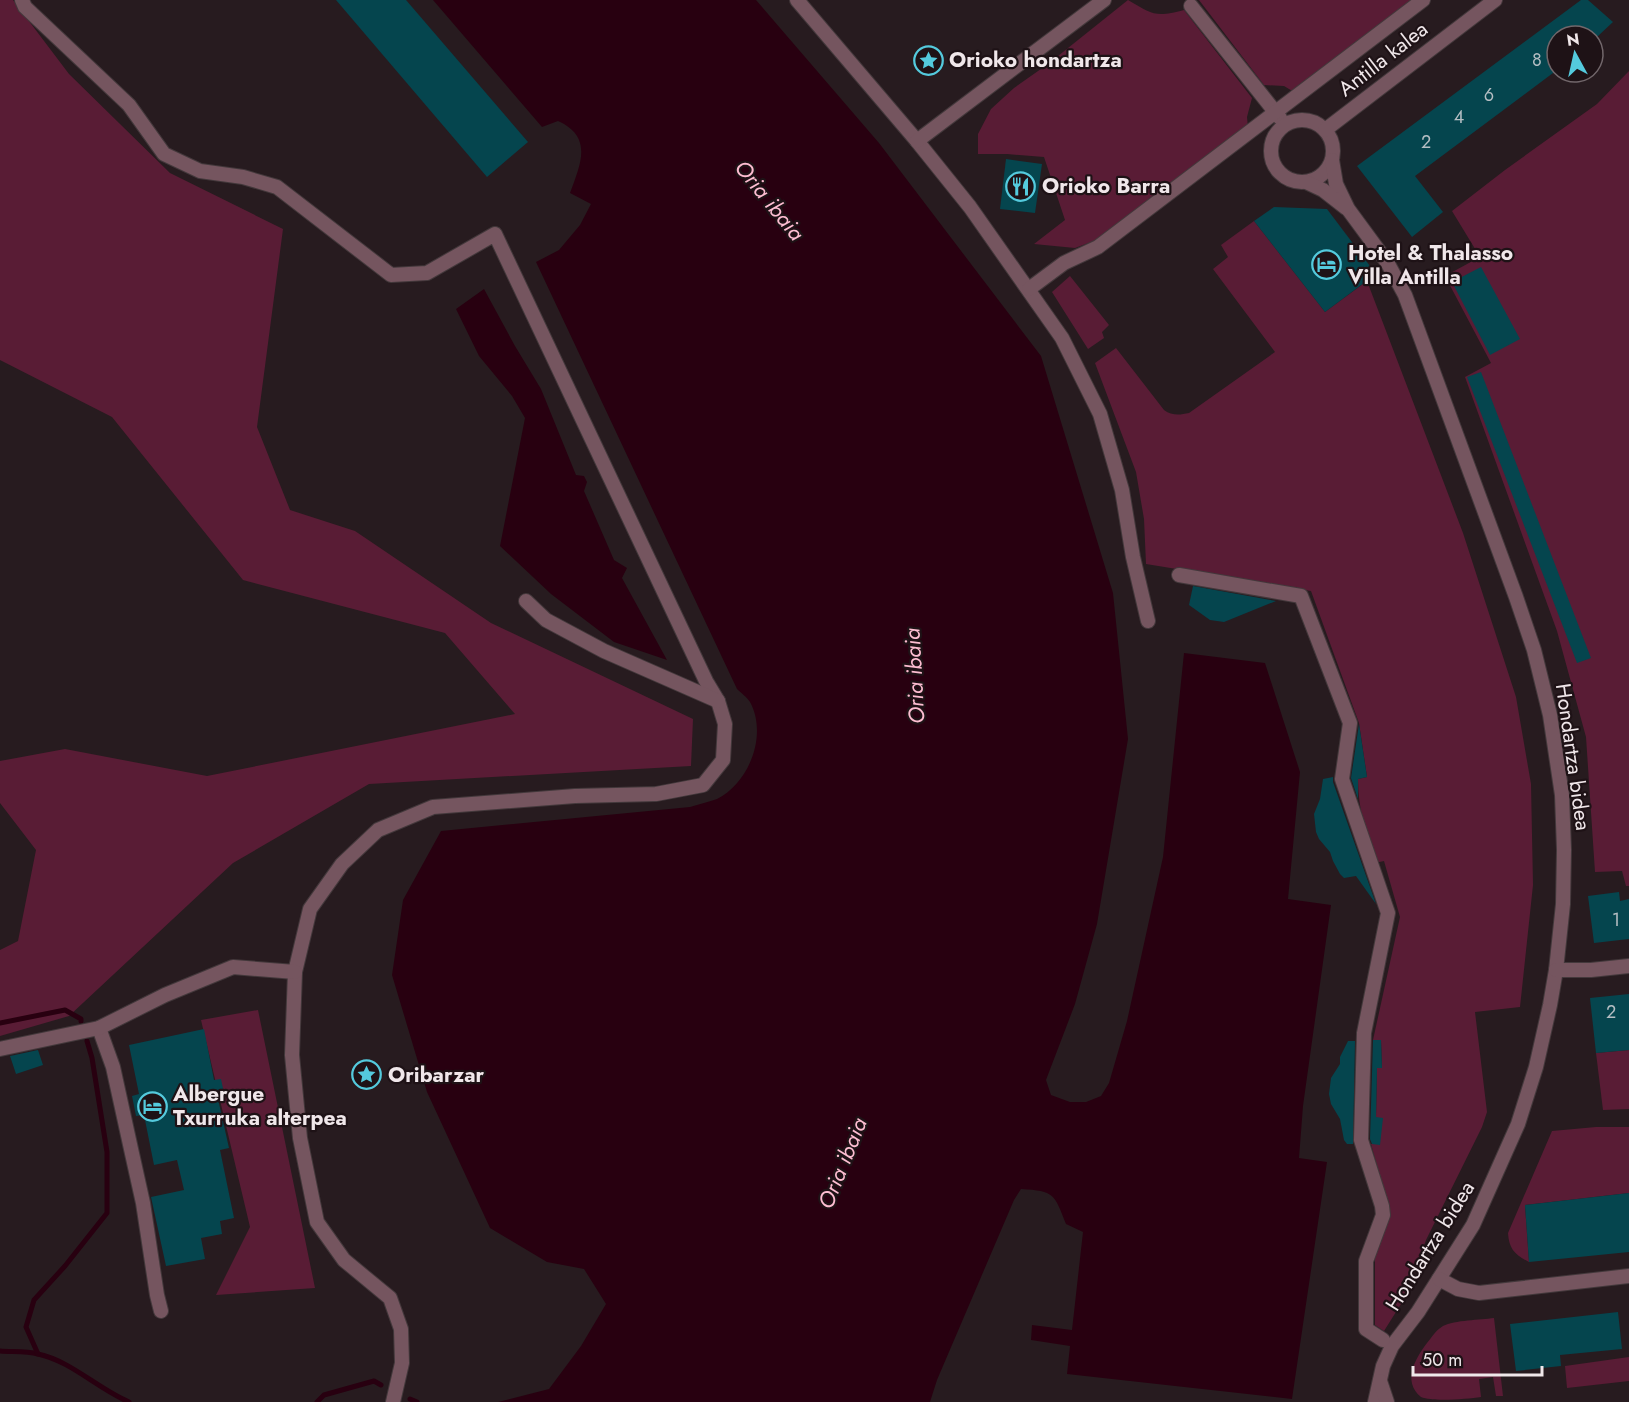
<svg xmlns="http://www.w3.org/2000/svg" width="1629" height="1402" font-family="Jost,sans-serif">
	<rect width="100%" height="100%" fill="#271b1f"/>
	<!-- green -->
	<g fill="#591c35">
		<path d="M 0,0 L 13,0 L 69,74 L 170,173 L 283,229 L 257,427 L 290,510 L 355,531 L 491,623 L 693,719 L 691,766 L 369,784 L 233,863 L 69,1016 L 0,1036 L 0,950 L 18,941 L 36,850 L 0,803 L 0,761 L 65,749 L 207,776 L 515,714 L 445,633 L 243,580 L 112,417 L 0,360 Z"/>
		<path d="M 1128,0 C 1152,14 1155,18 1184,10 L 1252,98 L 1247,117 L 1248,128 L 1110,235 L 1075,248 L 1034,244 L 1065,220 L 1044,157 L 1007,154 L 978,154 L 978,134 L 991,109 L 1014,88 L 1048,64 Z"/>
		<path d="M 1199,0 L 1417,0 L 1294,92 L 1284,86 L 1264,85 Z"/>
		<path d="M 1629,71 L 1629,886 L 1626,886 L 1622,871 L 1595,872 L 1586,737 L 1557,631 L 1465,377 L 1491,363 L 1445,276 L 1480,257 L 1452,211 L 1505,170 L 1597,104 Z"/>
		<path d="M 1254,221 L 1325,312 L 1367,281 L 1463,533 L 1516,697 L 1531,784 L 1533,885 L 1520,1007 L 1475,1012 L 1487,1112 L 1482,1127 L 1426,1240 L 1406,1296 L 1384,1331 L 1375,1325 L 1375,1251 L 1390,1213 L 1371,1144 L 1380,1144 L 1376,1117 L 1377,1068 L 1382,1067 L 1381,1041 L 1373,1040 L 1400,917 L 1384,861 L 1375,863 C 1366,834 1358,809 1358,779 L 1367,777 L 1359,723 L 1311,591 L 1146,564 L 1144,519 L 1136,472 L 1095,363 L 1116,348 L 1164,410 C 1172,416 1180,415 1189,413 L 1275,352 L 1213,269 L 1228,257 L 1221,245 Z"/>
		<path d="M 1070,276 L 1109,325 L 1102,332 L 1104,338 L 1088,349 L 1052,292 Z"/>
		<path d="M 258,1010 L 315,1288 L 216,1295 L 250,1227 L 201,1020 Z"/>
		<path d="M 1629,1050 L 1629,1109 L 1603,1110 L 1596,1053 Z"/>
		<path d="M 1596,1127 L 1629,1127 L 1629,1193 L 1525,1205 L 1529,1262 C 1515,1255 1509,1249 1508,1233 L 1552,1131 Z"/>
		<path d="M 1494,1318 L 1503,1396 L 1496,1396 L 1493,1377 L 1479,1379 L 1481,1397 C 1467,1399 1433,1402 1421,1397 C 1402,1381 1415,1359 1427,1343 C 1432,1337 1436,1330 1443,1326 C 1455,1320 1480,1320 1494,1318 Z"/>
		<path d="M 1629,1357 L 1629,1381 L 1567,1388 L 1565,1366 Z"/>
	</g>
	<!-- water -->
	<g fill="#280010">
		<path d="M 433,0 L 756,0 L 879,143 L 1041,356 L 1113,593 L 1128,739 L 1097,924 L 1075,1004 L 1046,1080 L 1051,1095 L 1070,1102 L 1086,1102 L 1101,1096 L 1109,1083 L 1127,1021 L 1163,857 L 1184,653 L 1265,663 L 1300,772 L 1288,899 L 1331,905 L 1303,1106 L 1299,1158 L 1327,1162 L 1292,1399 L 1067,1374 L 1070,1346 L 1031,1340 L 1032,1325 L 1072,1330 L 1083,1232 L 1066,1224 C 1054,1194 1055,1191 1021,1189 L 1014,1200 L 937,1380 L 930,1402 L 498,1402 L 549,1389 L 581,1346 L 606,1304 L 584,1269 L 547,1262 L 490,1228 L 427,1092 L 392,975 L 403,900 L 441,831 L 690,807 C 699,804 709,802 717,799 C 749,783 768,735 750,702 C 747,697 741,693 737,689 L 536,262 L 559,250 L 580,225 L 591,204 L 570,193 C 581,163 593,137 558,121 L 542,127 Z"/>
		<path d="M 484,289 L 515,346 L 541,389 L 576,475 L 584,476 L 587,482 L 584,491 L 614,560 L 627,568 L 622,578 L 667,660 L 614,642 L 551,594 L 500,546 L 525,418 L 512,396 L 479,356 L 456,309 Z"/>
	</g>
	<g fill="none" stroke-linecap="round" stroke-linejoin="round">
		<!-- stream -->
		<g stroke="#280010" stroke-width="5">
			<path d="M 0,1023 L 65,1010 L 81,1019 L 81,1021"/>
			<path d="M 0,1351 C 12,1352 26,1351 38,1354 C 71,1361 98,1389 129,1402"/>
			<path d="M 38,1354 L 26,1327 L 34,1300 L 65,1266 L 107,1213 L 107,1152 L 92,1058 L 87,1041"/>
			<path d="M 410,1399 L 417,1402"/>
			<path d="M 317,1402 L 324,1395 L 374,1381 L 381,1385"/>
		</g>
	</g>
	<!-- building -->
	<g fill="#05454e">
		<path d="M 336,0 L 406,0 L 528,142 L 487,177 Z"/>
		<path d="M 1581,0 L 1588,0 L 1613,22 L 1598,36 L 1557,36 L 1557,70 L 1415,176 L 1443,212 L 1412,237 L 1357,166 Z"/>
		<path d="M 1006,159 L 1042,164 L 1035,213 L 1000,209 Z"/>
		<path d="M 1274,207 L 1327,209 L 1376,274 L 1325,312 L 1254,221 Z"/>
		<path d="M 1481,267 L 1520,339 L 1490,355 L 1452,282 Z"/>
		<path d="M 1481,372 L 1591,658 L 1577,663 L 1467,377 Z"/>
		<path d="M 1193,586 L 1276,601 L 1224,622 L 1210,620 L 1189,605 Z"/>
		<path d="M 1359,724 L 1367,777 L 1358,779 L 1358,799 L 1351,778 Z"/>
		<path d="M 1333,777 L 1333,782 L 1376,904 L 1356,876 L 1344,878 L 1340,874 L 1333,861 L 1330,852 L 1319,839 L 1316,832 L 1314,814 L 1320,799 L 1323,779 Z"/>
		<path d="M 1619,892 L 1620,901 L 1629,899 L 1629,939 L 1594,943 L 1588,896 Z"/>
		<path d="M 1629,994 L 1629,1050 L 1596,1053 L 1590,998 Z"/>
		<path d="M 204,1029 L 214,1080 L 221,1079 L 225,1098 L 218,1099 L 229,1148 L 220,1150 L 234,1218 L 220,1221 L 222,1234 L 201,1238 L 205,1259 L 166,1266 L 151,1197 L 184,1190 L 177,1160 L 154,1165 L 144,1115 L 136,1116 L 132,1096 L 139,1094 L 129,1045 Z"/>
		<path d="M 1373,1040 L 1381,1040 L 1382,1068 L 1377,1068 L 1376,1117 L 1383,1118 L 1380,1145 L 1372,1144 L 1370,1139 Z"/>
		<path d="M 1348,1041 L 1355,1041 L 1353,1144 L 1347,1144 L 1344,1140 L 1340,1119 L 1331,1104 L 1329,1094 L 1331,1078 L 1340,1064 L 1340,1057 Z"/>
		<path d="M 38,1050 L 43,1065 L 16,1074 L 10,1056 Z"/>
		<path d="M 1629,1193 L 1629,1252 L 1529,1262 L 1525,1205 Z"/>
		<path d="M 1618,1312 L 1622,1349 L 1560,1355 L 1561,1366 L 1516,1371 L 1510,1324 Z"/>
	</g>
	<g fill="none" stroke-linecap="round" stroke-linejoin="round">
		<defs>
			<g id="street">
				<path d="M 22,0 L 25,7 L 129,105 L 164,154 L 200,171 L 243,177 L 277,187 L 391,275 L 427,273 L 495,234 L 706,681 L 718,701 L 725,724 L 723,760 L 703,785 L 656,794 L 575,796 L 433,807 L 378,830 L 342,864 L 310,909 L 295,972 L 292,1055 L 300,1138 L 317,1222 L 344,1260 L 390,1298 L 401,1329 L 402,1363 L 393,1402"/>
				<path d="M 797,0 L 917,141 L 970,207 L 1062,338 L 1100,414 L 1122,490 L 1133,557 L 1148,621"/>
				<path d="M 1191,6 L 1280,118"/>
				<circle cx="1302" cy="151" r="31"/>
				<path d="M 1325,130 L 1495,0"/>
				<path d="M 917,141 L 1104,0"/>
				<path d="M 1332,160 L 1336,184 L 1348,209 L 1387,262 L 1405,295 L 1516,597 L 1534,650 L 1550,715 L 1562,795 L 1564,850 L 1563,904 L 1556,970 L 1550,1005 L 1536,1067 L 1518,1124 L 1473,1225 L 1418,1312 L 1392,1346 L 1383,1366 L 1375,1402"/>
				<path d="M 1306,182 L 1323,190 L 1346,208"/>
				<path d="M 1029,289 L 1064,263 L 1098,247 L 1423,0"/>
				<path d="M 1179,575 L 1301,596 L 1350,723 L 1342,779 L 1388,913 L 1364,1033 L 1361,1140 L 1382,1206 L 1383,1215 L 1366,1261 L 1366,1329 L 1383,1340"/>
				<path d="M 526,601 L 546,620 L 604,651 L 718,701"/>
				<path d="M 1556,970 L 1591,970 L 1629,966"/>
				<path d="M 99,1028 L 113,1067 L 131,1149 L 143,1203 L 157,1295 L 161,1311"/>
				<path d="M 0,1049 L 99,1028 L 165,995 L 233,967 L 295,972"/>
				<path d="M 1439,1279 L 1458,1289 L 1479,1293 L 1629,1276"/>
				<path d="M 1380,1381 L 1387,1402"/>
			</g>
		</defs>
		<!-- street casing -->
		<use href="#street" stroke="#43383b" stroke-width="16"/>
		<!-- street -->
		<use href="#street" stroke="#75555f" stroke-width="14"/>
	</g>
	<!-- icons -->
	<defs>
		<symbol id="sight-ring" viewBox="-11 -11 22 22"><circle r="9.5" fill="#1e1216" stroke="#54cadd" stroke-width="1.5"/><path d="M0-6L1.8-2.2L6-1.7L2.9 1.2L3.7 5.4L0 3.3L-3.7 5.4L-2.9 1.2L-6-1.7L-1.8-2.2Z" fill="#54cadd"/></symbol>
		<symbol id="restaurant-ring" viewBox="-11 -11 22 22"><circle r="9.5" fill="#1e1216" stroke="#54cadd" stroke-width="1.5"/><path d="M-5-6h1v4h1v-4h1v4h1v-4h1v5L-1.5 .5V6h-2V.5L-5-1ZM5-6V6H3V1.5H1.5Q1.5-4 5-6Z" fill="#54cadd"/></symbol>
		<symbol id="hotel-ring" viewBox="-11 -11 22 22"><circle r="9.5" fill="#1e1216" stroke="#54cadd" stroke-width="1.5"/><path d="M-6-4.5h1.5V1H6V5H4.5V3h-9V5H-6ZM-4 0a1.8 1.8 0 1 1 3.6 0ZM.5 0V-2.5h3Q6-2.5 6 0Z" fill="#54cadd"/></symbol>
	</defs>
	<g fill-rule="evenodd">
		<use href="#sight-ring" x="912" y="44" width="33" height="33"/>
		<use href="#restaurant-ring" x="1004" y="170" width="33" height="33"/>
		<use href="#hotel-ring" x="1310" y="248" width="33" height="33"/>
		<use href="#sight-ring" x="350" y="1058" width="33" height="33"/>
		<use href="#hotel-ring" x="136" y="1090" width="33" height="33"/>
	</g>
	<g text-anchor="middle" stroke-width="4.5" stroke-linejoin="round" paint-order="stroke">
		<!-- number labels -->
		<g font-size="18" fill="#b5bec3">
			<text x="1537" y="66">8</text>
			<text x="1489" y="101">6</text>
			<text x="1459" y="123">4</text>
			<text x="1426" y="148">2</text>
			<text x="1616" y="926">1</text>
			<text x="1611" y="1018">2</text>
		</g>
		<!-- street labels -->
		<g font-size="21" fill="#f0e7ea" stroke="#1e1216">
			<text transform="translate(1383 59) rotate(-38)" y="7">Antilla kalea</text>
			<text transform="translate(1573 757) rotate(82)" y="7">Hondartza bidea</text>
			<text transform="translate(1430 1246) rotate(-58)" y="7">Hondartza bidea</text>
		</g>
		<!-- poi labels -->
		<g font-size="21" font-weight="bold" fill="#f0e7ea" stroke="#1e1216" text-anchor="start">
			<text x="949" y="67">Orioko hondartza</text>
			<text x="1042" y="193">Orioko Barra</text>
			<text x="1348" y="260">Hotel &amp; Thalasso<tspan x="1348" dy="24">Villa Antilla</tspan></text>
			<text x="388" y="1082">Oribarzar</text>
			<text x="173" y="1101">Albergue<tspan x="173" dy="24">Txurruka alterpea</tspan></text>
		</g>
		<!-- water labels -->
		<g font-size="22" font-style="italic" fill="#fdbdd1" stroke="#1e1216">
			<text transform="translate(770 200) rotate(51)" y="8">Oria ibaia</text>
			<text transform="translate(914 676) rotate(-93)" y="8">Oria ibaia</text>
			<text transform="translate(842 1163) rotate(-68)" y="8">Oria ibaia</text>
		</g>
	</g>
	<!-- north arrow -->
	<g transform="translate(1575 54) rotate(352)"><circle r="28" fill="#1e1216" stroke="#72676b" stroke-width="1.5"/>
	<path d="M0-4.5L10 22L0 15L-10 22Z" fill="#54cadd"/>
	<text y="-9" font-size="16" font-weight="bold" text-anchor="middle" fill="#f0e7ea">N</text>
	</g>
	<!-- scale -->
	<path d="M1413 1366v9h129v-9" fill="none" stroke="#f0e7ea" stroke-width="3"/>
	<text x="1422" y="1366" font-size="18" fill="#f0e7ea" stroke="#1e1216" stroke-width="4.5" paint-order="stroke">50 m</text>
</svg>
